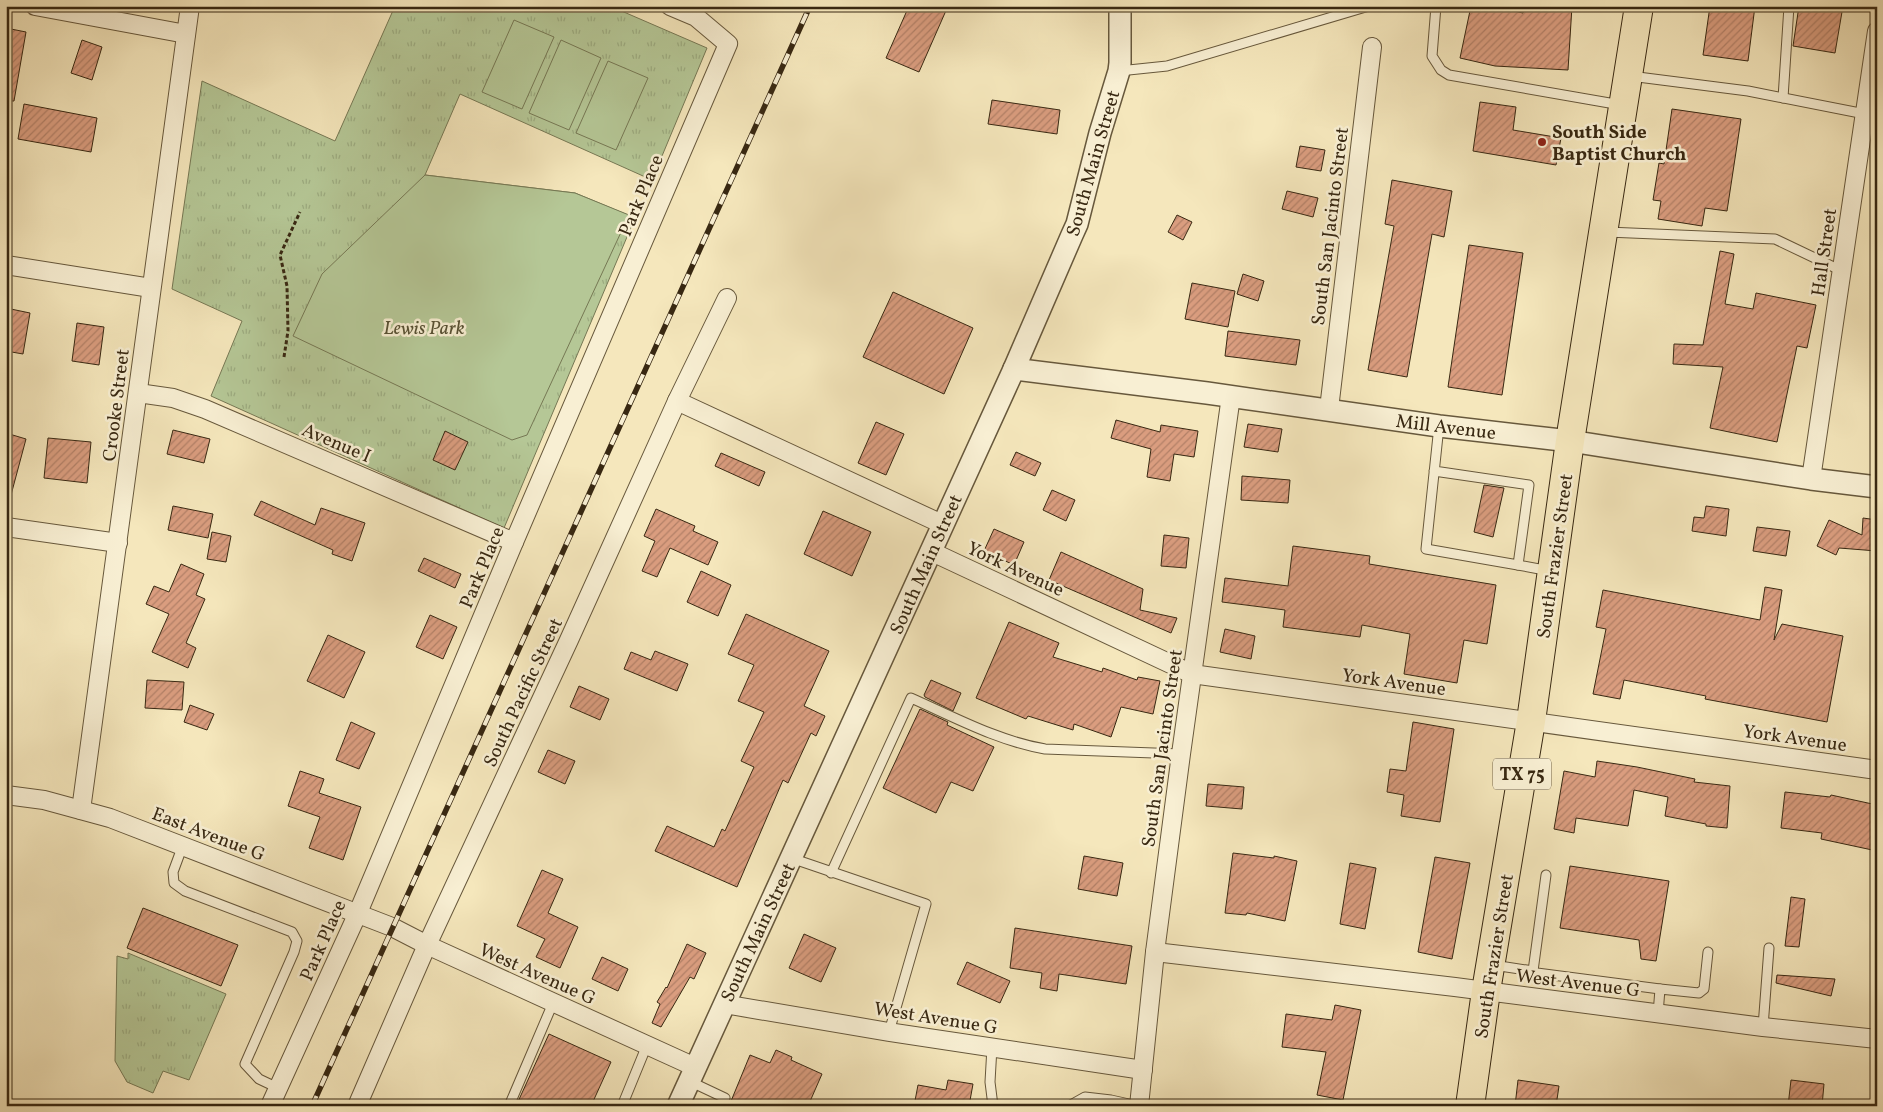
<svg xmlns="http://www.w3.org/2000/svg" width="1883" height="1112" font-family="Vollkorn,serif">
	<defs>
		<pattern id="park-tufts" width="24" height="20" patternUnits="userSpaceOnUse" patternTransform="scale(1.25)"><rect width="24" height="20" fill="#b5c796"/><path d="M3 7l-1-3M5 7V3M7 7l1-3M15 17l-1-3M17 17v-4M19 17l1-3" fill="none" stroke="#9cab80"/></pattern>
		<pattern id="building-hatch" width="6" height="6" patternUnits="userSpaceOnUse" patternTransform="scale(1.25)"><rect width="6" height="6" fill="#da9d7f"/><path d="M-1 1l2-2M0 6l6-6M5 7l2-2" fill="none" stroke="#b28067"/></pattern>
	</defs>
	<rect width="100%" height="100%" fill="#f5e7bc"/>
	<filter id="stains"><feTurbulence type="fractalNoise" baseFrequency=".004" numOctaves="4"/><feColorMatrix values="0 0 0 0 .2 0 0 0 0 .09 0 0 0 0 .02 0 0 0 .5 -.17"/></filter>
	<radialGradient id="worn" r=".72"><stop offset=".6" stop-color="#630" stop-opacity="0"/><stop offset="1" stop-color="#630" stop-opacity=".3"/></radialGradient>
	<!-- park -->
	<g fill="url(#park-tufts)" stroke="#767854">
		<path d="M 395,6 L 610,6 L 707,48 L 652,180 L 460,94 L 425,175 L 575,193 L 635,218 L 504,528 L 211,396 L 242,321 L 172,289 L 202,81 L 335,141 Z"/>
		<path d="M 128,953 L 226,994 L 189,1080 L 163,1071 L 153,1093 L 127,1082 L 115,1061 L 117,956 L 128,959 Z"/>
	</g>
	<!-- garden -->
	<g fill="#b5c796" stroke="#767854">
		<path d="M 514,20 L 554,37 L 522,109 L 482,92 Z"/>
		<path d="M 561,40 L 601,58 L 569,130 L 529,113 Z"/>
		<path d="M 608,61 L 648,78 L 616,150 L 576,133 Z"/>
		<path d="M 425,175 L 575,193 L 629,215 L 527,435 L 512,440 L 293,336 L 322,274 Z"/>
	</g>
	<!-- building -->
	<g fill="url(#building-hatch)" stroke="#382812">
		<path d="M 909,6 L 948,6 L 919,72 L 886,58 Z"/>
		<path d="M 1471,6 L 1491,6 L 1523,13 L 1523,6 L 1572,6 L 1568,70 L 1495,66 L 1460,58 Z"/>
		<path d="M 1710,6 L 1755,6 L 1748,61 L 1703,55 Z"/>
		<path d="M 1799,6 L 1843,6 L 1835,53 L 1793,46 Z"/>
		<path d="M 6,28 L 26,32 L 14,101 L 6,101 Z"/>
		<path d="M 82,40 L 102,47 L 92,80 L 71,73 Z"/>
		<path d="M 992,100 L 1060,110 L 1057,134 L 988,124 Z"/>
		<path d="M 1480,102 L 1516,107 L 1513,130 L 1561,138 L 1556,165 L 1473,151 Z"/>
		<path d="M 24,104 L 97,118 L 91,152 L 18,139 Z"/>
		<path d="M 1672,109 L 1741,119 L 1727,211 L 1705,208 L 1702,226 L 1658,219 L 1661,201 L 1653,200 L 1659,163 L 1664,164 Z"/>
		<path d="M 1300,146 L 1325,150 L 1321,171 L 1296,167 Z"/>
		<path d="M 1392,180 L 1452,191 L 1444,237 L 1432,234 L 1407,377 L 1368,370 L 1394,226 L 1385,224 Z"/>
		<path d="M 1287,191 L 1318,198 L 1313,217 L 1282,209 Z"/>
		<path d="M 1177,215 L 1192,222 L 1183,240 L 1168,232 Z"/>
		<path d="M 1469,245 L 1523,253 L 1502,395 L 1448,387 Z"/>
		<path d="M 1720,251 L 1734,254 L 1725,304 L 1753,309 L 1756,293 L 1816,305 L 1807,348 L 1797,346 L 1777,442 L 1710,428 L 1723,367 L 1673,364 L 1674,344 L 1703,345 Z"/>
		<path d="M 1243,274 L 1264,281 L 1258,301 L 1237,294 Z"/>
		<path d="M 1192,283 L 1235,291 L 1228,327 L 1185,319 Z"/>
		<path d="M 893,292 L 973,328 L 944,394 L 863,357 Z"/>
		<path d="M 6,308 L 30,313 L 23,354 L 6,351 Z"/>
		<path d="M 77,323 L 104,327 L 99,365 L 72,361 Z"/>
		<path d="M 1228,331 L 1300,340 L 1296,365 L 1225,356 Z"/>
		<path d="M 1116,420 L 1160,432 L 1161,425 L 1198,431 L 1194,457 L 1174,454 L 1170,481 L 1147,477 L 1151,449 L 1111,438 Z"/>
		<path d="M 876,422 L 904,434 L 886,475 L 858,463 Z"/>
		<path d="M 1248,424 L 1282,429 L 1278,452 L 1244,447 Z"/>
		<path d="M 173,430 L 210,439 L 204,463 L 167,454 Z"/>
		<path d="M 445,431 L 468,442 L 455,470 L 433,460 Z"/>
		<path d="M 6,433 L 26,439 L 11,495 L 6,495 Z"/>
		<path d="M 48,438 L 91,442 L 87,483 L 44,478 Z"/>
		<path d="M 1016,452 L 1041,463 L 1035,476 L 1010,465 Z"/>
		<path d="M 721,453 L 765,472 L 759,486 L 715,466 Z"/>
		<path d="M 1242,476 L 1290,480 L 1288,503 L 1241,500 Z"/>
		<path d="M 1484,485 L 1504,488 L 1493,537 L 1474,532 Z"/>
		<path d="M 1052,490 L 1075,500 L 1066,521 L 1043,510 Z"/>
		<path d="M 261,501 L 315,525 L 321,508 L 365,523 L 352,561 L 332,554 L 333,550 L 254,515 Z"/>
		<path d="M 173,506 L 213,514 L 208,538 L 168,530 Z"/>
		<path d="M 1706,506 L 1729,509 L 1726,536 L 1692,531 L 1694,517 L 1704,518 Z"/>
		<path d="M 656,509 L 695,526 L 693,531 L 718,542 L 708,565 L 670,548 L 657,577 L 642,571 L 655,541 L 644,536 Z"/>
		<path d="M 823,511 L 871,532 L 852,576 L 804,554 Z"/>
		<path d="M 1863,518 L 1877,520 L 1877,551 L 1839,548 L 1836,555 L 1817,546 L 1829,520 L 1862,535 Z"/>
		<path d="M 1757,527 L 1790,531 L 1786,556 L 1753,551 Z"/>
		<path d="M 994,529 L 1024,542 L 1014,565 L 984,551 Z"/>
		<path d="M 212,532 L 231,536 L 226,562 L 207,559 Z"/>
		<path d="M 1164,535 L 1189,538 L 1186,568 L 1161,566 Z"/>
		<path d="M 1293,546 L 1370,556 L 1369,564 L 1496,585 L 1487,644 L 1464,640 L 1457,683 L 1404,674 L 1410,634 L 1362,625 L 1360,637 L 1283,627 L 1285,610 L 1222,602 L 1225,578 L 1288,586 Z"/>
		<path d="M 1061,552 L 1143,589 L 1140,610 L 1177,618 L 1171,633 L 1049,580 Z"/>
		<path d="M 424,558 L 461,574 L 455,588 L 418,571 Z"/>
		<path d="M 181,564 L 204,574 L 196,595 L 205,599 L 186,643 L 196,648 L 188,668 L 152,652 L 169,614 L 146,604 L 154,586 L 169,592 Z"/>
		<path d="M 701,571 L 731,585 L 718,616 L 687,602 Z"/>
		<path d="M 1765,587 L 1782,590 L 1774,640 L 1782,624 L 1843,636 L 1827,722 L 1705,699 L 1706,696 L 1624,680 L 1620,699 L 1593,694 L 1606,629 L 1596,627 L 1603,590 L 1760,620 Z"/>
		<path d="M 746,614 L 829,651 L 804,706 L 825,716 L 816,736 L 811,733 L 788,783 L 783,780 L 737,887 L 655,851 L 667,826 L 714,847 L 722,829 L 725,831 L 754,767 L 741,761 L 764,712 L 738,701 L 754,665 L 728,654 Z"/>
		<path d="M 430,615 L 457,627 L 443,659 L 416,647 Z"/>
		<path d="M 1009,622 L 1059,643 L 1053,657 L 1102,672 L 1103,668 L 1137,680 L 1138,677 L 1160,681 L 1153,714 L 1121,707 L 1111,737 L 1074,724 L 1073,730 L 1028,716 L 1026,719 L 976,698 Z"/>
		<path d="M 1225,629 L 1255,636 L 1251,659 L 1220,652 Z"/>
		<path d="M 328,635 L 365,652 L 344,698 L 307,681 Z"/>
		<path d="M 655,651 L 688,664 L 677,691 L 624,669 L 631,652 L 651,660 Z"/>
		<path d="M 147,680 L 184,682 L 182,710 L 145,708 Z"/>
		<path d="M 931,680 L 961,693 L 953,711 L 925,697 L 924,695 Z"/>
		<path d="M 579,686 L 609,699 L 600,720 L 570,707 Z"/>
		<path d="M 190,705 L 214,714 L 207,730 L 184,722 Z"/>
		<path d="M 920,709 L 948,722 L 947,725 L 994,747 L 973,791 L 951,782 L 936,813 L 883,788 Z"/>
		<path d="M 351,722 L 375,733 L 359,769 L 336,760 Z"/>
		<path d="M 1413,722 L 1454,729 L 1440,822 L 1401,816 L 1404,795 L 1387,792 L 1390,769 L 1406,771 Z"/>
		<path d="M 548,750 L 575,761 L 565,784 L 538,772 Z"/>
		<path d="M 1597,761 L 1637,767 L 1695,779 L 1694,782 L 1730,786 L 1727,828 L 1706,826 L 1706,824 L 1665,816 L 1668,797 L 1634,790 L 1628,826 L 1576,818 L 1574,833 L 1554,829 L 1564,771 L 1595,777 Z"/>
		<path d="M 300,771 L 324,779 L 319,793 L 361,807 L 343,860 L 309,848 L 320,817 L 288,806 Z"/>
		<path d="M 1208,784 L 1244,787 L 1242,809 L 1206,806 Z"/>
		<path d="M 1785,792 L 1830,797 L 1831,795 L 1877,805 L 1877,851 L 1821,839 L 1822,833 L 1781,828 Z"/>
		<path d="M 1233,853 L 1274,858 L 1274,856 L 1297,861 L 1285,921 L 1247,913 L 1246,915 L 1225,913 Z"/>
		<path d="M 1084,856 L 1123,863 L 1117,896 L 1078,889 Z"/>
		<path d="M 1435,857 L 1470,863 L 1452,959 L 1418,952 Z"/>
		<path d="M 1350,863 L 1376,868 L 1365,929 L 1340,924 Z"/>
		<path d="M 1570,866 L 1669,881 L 1656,961 L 1641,959 L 1639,940 L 1560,928 Z"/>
		<path d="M 542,870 L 563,879 L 548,913 L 578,927 L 560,968 L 536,957 L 545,939 L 517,926 Z"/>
		<path d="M 1791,897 L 1805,899 L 1799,947 L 1785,946 Z"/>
		<path d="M 143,908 L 238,945 L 221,986 L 127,948 Z"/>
		<path d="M 1015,928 L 1132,946 L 1126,984 L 1059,974 L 1057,991 L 1040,988 L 1042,973 L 1010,968 Z"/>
		<path d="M 804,934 L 836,948 L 821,982 L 789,968 Z"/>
		<path d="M 687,944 L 706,953 L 694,979 L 690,977 L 661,1027 L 652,1023 L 660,1004 L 657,1002 L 666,987 L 667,988 Z"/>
		<path d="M 602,957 L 628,969 L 618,991 L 592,979 Z"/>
		<path d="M 967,962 L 1010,981 L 1000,1003 L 957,984 Z"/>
		<path d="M 1777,975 L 1835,979 L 1831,996 L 1776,983 Z"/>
		<path d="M 1335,1005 L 1361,1010 L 1343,1100 L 1317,1095 L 1326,1052 L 1282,1047 L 1286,1014 L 1332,1020 Z"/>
		<path d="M 549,1034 L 611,1062 L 591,1106 L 516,1106 Z"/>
		<path d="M 776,1050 L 792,1057 L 791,1060 L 822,1074 L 808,1106 L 729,1106 L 750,1055 L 770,1063 Z"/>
		<path d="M 948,1080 L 973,1084 L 969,1106 L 914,1106 L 918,1085 L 946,1090 Z"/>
		<path d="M 1518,1080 L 1559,1086 L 1556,1106 L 1515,1106 Z"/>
		<path d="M 1791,1080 L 1824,1084 L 1822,1106 L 1788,1106 Z"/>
	</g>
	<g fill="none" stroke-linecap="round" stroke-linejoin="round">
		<defs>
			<g id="service">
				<path d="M 1436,6 L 1432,56 L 1441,70 L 1449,75 L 1621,105"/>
				<path d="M 1119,71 L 1167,66 L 1369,6"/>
				<path d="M 1630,76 L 1748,91 L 1865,114"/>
				<path d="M 1783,98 L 1789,6"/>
				<path d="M 1607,232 L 1775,239 L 1842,271"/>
				<path d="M 1434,471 L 1529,485 L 1518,565 L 1426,549 L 1439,426"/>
				<path d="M 1518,565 L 1550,571"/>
				<path d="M 183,845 L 173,872 L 174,883 L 185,891 L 292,932 L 297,941 L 294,952 L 245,1064 L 259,1079 L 278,1088"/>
				<path d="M 791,858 L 926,904 L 889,1032"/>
				<path d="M 831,873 L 911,698 C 954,717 998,741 1045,749 L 1181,754"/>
				<path d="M 1546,875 L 1533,971 L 1537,973 L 1660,989"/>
				<path d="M 1493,965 L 1533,971"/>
				<path d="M 1658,1014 L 1660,989 L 1699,993 L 1704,989 L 1708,952"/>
				<path d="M 1763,1027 L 1769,948"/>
				<path d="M 992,1047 L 990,1082 L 993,1106"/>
				<path d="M 689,1081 L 725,1098 L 722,1106"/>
				<path d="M 509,1106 L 553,1003"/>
				<path d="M 622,1106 L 647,1045"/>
				<path d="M 1069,1106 L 1085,1097 L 1111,1100 L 1138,1106"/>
			</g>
			<g id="minor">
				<path d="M 35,6 L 186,34"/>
				<path d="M 6,265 L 151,288"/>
				<path d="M 138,393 L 173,398 L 205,409 L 514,542"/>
				<path d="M 677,401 L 942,524"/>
				<path d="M 1329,409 L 1372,47"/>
				<path d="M 1811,479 L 1877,31"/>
				<path d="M 6,527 L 118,543"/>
				<path d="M 930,551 L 1192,674 L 1877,770"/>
				<path d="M 6,795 L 44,800 L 110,818 L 392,927 L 427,945 L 695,1067"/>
				<path d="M 81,810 L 190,6"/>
				<path d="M 1155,952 L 1455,987 L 1763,1027 L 1877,1039"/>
				<path d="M 724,1004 L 889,1032 L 1143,1070"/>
				<path d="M 270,1106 L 357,915 L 514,542 L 728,44 L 696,17 L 670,6"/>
				<path d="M 357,1106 L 427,945 L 569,640 L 677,401 L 727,298"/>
				<path d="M 1139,1106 L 1155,952 L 1181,754 L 1231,396"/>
			</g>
			<g id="tertiary">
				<path d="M 1014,369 L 1207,393 L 1439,426 L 1570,441 L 1811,479 L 1877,487"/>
				<path d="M 678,1106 L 1014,369 L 1072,235 L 1077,224 L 1100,133 L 1119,71 L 1120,63 L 1120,6"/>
			</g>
			<path id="primary" d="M 1470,1106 L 1486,991 L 1531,721 L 1570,441 L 1639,6"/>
		</defs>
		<!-- service casing -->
		<use href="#service" stroke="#67583c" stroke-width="11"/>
		<!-- minor casing -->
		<use href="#minor" stroke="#67583c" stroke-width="20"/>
		<!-- tertiary casing -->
		<use href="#tertiary" stroke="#67583c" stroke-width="24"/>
		<!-- primary casing -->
		<use href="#primary" stroke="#382812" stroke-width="30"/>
		<!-- path -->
		<path stroke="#382812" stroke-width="3" stroke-dasharray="4 2.5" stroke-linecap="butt" d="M 284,357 L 288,331 L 287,286 L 280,255 L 300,212"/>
		<!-- service -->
		<use href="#service" stroke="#f8efd3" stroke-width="9"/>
		<!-- minor -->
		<use href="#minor" stroke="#f8efd3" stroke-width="18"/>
		<!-- tertiary -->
		<use href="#tertiary" stroke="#f8efd3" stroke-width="21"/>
		<!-- primary -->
		<use href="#primary" stroke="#f5e7bc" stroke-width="28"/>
		<defs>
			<path id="rail" d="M 312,1106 L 810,6"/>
		</defs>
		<!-- rail casing -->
		<use href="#rail" stroke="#382812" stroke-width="5.5"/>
		<!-- rail -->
		<use href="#rail" stroke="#f8efd3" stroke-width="4" stroke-dasharray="11" stroke-linecap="butt"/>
	</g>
	<!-- markers -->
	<circle fill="#8f2418" stroke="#f8efd3" stroke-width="2" cx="1542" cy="142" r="5"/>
	<g text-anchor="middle" stroke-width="5" stroke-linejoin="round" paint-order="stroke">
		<!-- shield labels -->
		<rect fill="#f8efd3" stroke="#72644c" stroke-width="1" x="1493" y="758.5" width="58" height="31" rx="4"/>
		<g font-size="18" font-weight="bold" fill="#382812">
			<text x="1522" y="780">TX 75</text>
		</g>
		<!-- poi labels -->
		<g font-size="19" font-weight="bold" fill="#382812" stroke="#f8efd3" text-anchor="start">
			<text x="1552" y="138">South Side<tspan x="1552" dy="22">Baptist Church</tspan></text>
		</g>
		<!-- street labels -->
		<g font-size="19" fill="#382812" stroke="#f8efd3">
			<text transform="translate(1092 163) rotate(-74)" y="7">South Main Street</text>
			<text transform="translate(640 195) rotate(-67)" y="7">Park Place</text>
			<text transform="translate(1329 226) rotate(-83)" y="7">South San Jacinto Street</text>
			<text transform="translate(1823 252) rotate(-82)" y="7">Hall Street</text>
			<text transform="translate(115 405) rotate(-83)" y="7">Crooke Street</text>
			<text transform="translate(1446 426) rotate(7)" y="7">Mill Avenue</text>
			<text transform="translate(337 442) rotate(23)" y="7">Avenue I</text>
			<text transform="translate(1554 556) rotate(-82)" y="7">South Frazier Street</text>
			<text transform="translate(925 564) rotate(-66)" y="7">South Main Street</text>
			<text transform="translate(481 567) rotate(-67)" y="7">Park Place</text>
			<text transform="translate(1016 568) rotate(25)" y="7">York Avenue</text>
			<text transform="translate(1394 681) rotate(8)" y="7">York Avenue</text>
			<text transform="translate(522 692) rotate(-65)" y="7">South Pacific Street</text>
			<text transform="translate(1795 737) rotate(8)" y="7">York Avenue</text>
			<text transform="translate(1161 748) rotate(-82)" y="7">South San Jacinto Street</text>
			<text transform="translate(209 833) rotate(21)" y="7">East Avenue G</text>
			<text transform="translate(757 932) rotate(-65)" y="7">South Main Street</text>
			<text transform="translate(322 940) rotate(-66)" y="7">Park Place</text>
			<text transform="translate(1493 956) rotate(-81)" y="7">South Frazier Street</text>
			<text transform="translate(538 973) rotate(24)" y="7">West Avenue G</text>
			<text transform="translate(1578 982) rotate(7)" y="7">West Avenue G</text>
			<text transform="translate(936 1017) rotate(9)" y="7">West Avenue G</text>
		</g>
		<!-- park labels -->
		<g font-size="19" font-style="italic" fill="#575033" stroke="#f8efd3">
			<text x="424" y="334">Lewis Park</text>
		</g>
	</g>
	<!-- margin -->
	<rect width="1883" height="1112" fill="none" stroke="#f5e7bc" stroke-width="25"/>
	<rect x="8" y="8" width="1868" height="1097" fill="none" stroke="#382812" stroke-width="2.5"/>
	<rect x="12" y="12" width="1858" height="1087" fill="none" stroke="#382812"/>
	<rect width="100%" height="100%" filter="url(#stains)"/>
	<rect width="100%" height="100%" fill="url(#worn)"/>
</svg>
